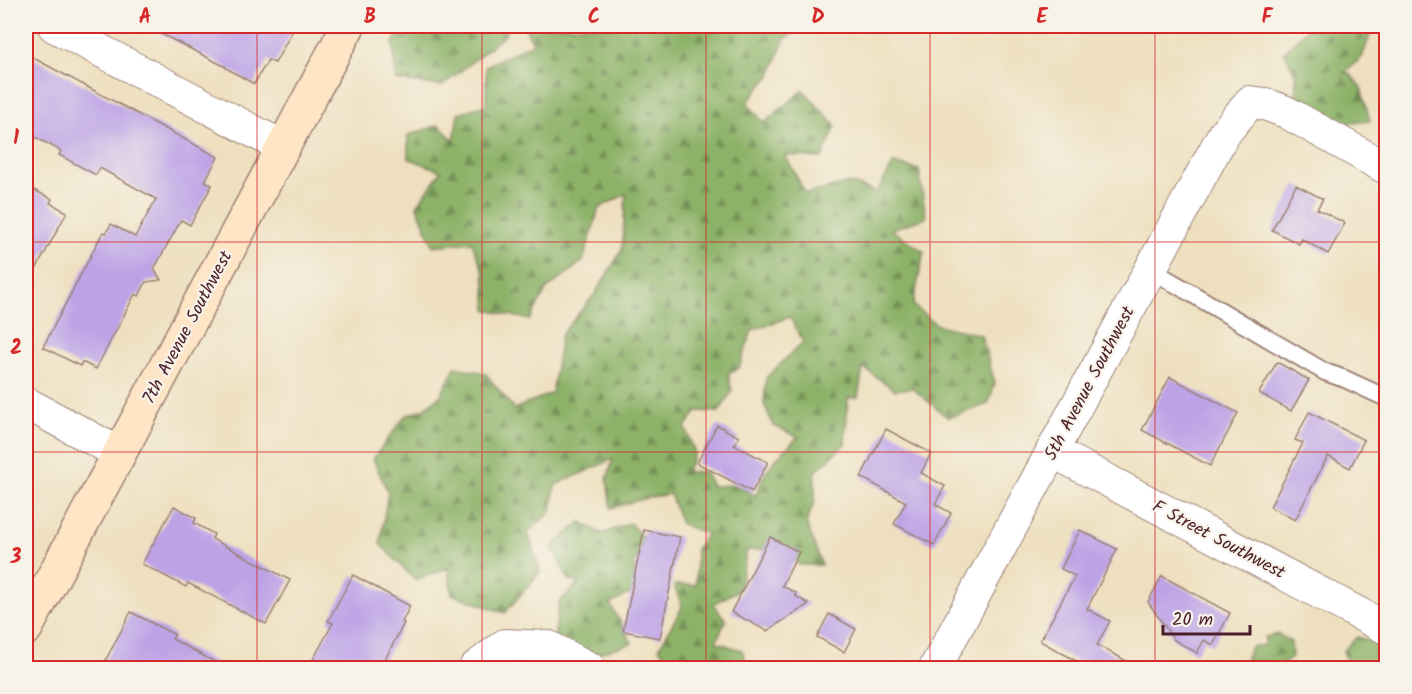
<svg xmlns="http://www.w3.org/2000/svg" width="1412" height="694" font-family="Kalam,sans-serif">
	<defs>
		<pattern id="forest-firs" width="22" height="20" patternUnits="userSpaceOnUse" patternTransform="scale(1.5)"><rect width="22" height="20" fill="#8cb268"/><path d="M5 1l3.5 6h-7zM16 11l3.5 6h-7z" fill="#749056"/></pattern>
	</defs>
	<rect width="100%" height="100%" fill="#f7f3e8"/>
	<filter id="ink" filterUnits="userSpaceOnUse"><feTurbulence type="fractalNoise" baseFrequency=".0167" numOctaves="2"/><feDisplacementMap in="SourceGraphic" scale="12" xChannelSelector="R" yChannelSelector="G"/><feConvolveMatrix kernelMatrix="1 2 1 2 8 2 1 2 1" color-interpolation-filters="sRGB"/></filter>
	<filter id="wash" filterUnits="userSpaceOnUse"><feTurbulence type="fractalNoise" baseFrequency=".008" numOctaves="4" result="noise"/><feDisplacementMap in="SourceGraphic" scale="24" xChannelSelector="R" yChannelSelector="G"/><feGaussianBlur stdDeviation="1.35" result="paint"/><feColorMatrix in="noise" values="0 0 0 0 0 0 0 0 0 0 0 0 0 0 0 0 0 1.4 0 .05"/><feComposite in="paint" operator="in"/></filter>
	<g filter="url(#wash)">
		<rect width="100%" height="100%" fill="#eee0bf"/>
		<!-- forest -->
		<g fill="url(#forest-firs)" stroke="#6b684a" stroke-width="1.5" fill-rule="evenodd">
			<path d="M 402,26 L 507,26 L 505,35 L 442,86 L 396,80 L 393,43 Z"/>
			<path d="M 524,26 L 803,26 L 784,40 L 771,74 L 747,103 L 764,123 L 803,90 L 836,126 L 822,158 L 785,155 L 806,194 L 849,183 L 877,192 L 894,163 L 919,170 L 926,218 L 891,229 L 924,252 L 913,305 L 937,325 L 981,335 L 995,383 L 988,404 L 948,418 L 912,388 L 895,390 L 863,368 L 858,397 L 848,398 L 845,444 L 815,472 L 815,500 L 806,523 L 822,565 L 800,565 L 781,550 L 747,550 L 739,590 L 713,604 L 726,620 L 716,642 L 742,650 L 748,668 L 673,668 L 659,648 L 682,607 L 674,585 L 696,585 L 696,549 L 707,534 L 681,524 L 670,494 L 646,498 L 611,508 L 607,479 L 613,459 L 555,485 L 551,512 L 528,532 L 540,572 L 505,613 L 452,594 L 448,568 L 415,580 L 380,544 L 388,492 L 373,459 L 405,416 L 424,409 L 441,395 L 455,367 L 485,373 L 514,409 L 552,393 L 561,335 L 595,294 L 622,250 L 626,194 L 599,208 L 583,261 L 546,290 L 530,320 L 487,310 L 484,273 L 472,242 L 433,246 L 417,206 L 441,171 L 408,158 L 408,135 L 439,125 L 454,141 L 458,113 L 486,105 L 486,66 L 533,43 ZM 790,317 L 803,342 L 766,378 L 764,404 L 774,426 L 798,437 C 778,457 763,468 756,496 L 735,485 L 712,486 L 705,472 L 686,472 L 695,453 L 685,427 L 697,411 L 719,412 L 732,391 L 728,374 L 739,368 L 752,330 Z"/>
			<path d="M 1310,26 L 1369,26 L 1372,30 L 1362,57 L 1344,73 L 1350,74 L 1361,87 L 1370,121 L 1335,125 L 1330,113 L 1296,107 L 1296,75 L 1284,52 Z"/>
			<path d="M 581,522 L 602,534 L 630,523 L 647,543 L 633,564 L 645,586 L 610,604 L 632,643 L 589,656 L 554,640 L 559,602 L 579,583 L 569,580 L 552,547 Z"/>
			<path d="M 1278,634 L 1291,642 L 1292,658 L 1281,664 L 1279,668 L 1197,668 L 1213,659 L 1223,665 L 1233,661 L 1247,664 L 1246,657 L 1251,647 L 1265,645 L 1265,637 Z"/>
			<path d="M 1357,637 L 1378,642 L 1382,662 L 1379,668 L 1350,668 L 1343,651 Z"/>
		</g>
		<g id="blocks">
			<!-- building -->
			<g fill="#bca2e6">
				<path d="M 146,26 L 295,26 L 275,63 L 268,60 L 254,84 L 226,68 L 226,67 Z"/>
				<path d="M 26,54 L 218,157 L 205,181 L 212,185 L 190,225 L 181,220 L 154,269 L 161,280 L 146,282 L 139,296 L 135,294 L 96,369 L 82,362 L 80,366 L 43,347 L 103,232 L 106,233 L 111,224 L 135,237 L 156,199 L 100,168 L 96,175 L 59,155 L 61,151 L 26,132 Z"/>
				<path d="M 1296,185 L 1323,199 L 1317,209 L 1345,223 L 1328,254 L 1302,239 L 1299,244 L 1272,230 Z"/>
				<path d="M 32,189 L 52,199 L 50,203 L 67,212 L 26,288 L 26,190 L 30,193 Z"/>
				<path d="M 1277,362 L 1309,380 L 1291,411 L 1259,393 Z"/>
				<path d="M 1170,377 L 1238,413 L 1210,466 L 1142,430 Z"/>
				<path d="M 1309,412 L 1364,440 L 1350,468 L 1328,456 L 1295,520 L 1270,507 L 1303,443 L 1295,440 Z"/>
				<path d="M 717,425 L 739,437 L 734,445 L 768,462 L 752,492 L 697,463 Z"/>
				<path d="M 886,429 L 931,453 L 921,473 L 945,486 L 935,504 L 951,513 L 934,545 L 894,524 L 906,502 L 861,477 Z"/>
				<path d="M 174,506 L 196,518 L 194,523 L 214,534 L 212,539 L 290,580 L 266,624 L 188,583 L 186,587 L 142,564 Z"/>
				<path d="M 644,530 L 680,537 L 660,638 L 623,631 Z"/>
				<path d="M 1080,530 L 1117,549 L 1087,609 L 1110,621 L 1097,645 L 1141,669 L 1091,669 L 1040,641 L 1075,576 L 1061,569 Z"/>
				<path d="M 770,537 L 799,552 L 782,586 L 796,593 L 795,596 L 809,604 L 767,631 L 731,612 Z"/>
				<path d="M 353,575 L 410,606 L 402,622 L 404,623 L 380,669 L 308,669 L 333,623 L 328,621 Z"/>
				<path d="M 1162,576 L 1230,613 L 1213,645 L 1204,640 L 1197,653 L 1174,640 L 1148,602 Z"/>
				<path d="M 131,612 L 175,635 L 172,639 L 228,669 L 101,669 Z"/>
				<path d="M 829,614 L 856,629 L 844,652 L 817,637 Z"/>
			</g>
		</g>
	</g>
	<g filter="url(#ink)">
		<use href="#blocks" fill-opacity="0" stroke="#9c8075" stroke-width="1.5"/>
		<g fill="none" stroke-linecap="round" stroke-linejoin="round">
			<defs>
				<path id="lane" d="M 1150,269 L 1325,372 L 1345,379 L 1386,398"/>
				<g id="street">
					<path d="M 54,26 L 283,147"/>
					<path d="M 26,403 L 119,453"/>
					<path d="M 1052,451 L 1386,628"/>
					<path d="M 475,668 L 505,645 L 549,647 L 589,668"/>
					<path d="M 935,668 L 1223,135 L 1250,102 L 1265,104 L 1286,112 L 1386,168"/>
				</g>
				<path id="secondary" d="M 26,628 L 348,26"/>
			</defs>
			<!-- lane casing -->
			<use href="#lane" stroke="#9c8075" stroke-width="20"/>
			<!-- street casing -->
			<use href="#street" stroke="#9c8075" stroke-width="34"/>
			<!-- secondary casing -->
			<use href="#secondary" stroke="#9c8075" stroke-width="36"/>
			<!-- lane -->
			<use href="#lane" stroke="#fff" stroke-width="16"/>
			<!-- street -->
			<use href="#street" stroke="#fff" stroke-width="32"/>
			<!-- secondary -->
			<use href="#secondary" stroke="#fee5c5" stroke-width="33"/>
		</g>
	</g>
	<!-- grid -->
	<path fill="none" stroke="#d62828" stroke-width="1.5" stroke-opacity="0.55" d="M 257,26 L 257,668M 482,26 L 482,668M 706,26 L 706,668M 930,26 L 930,668M 1155,26 L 1155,668M 26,242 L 1386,242M 26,452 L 1386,452"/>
	<g text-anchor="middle" stroke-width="4.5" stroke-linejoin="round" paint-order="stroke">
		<!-- street labels -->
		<g font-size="18" fill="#4a1f2b" stroke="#f7f3e8">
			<text transform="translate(187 327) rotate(-62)" y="6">7th Avenue Southwest</text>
			<text transform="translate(1089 383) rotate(-62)" y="6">5th Avenue Southwest</text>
			<text transform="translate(1219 539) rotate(28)" y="6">F Street Southwest</text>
		</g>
	</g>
	<!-- margin -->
	<rect width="1412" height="694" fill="none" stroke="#f7f3e8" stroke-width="66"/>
	<!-- scale -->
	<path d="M1163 625v9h87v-9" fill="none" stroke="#4a1f2b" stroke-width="3"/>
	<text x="1172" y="625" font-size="18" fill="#4a1f2b" stroke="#f7f3e8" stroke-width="4.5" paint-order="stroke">20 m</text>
	<rect x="33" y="33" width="1346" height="628" fill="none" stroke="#d62828" stroke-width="2"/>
	<g font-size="20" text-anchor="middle" font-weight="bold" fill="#d62828">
		<text x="145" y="23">A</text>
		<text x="370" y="23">B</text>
		<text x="594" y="23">C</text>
		<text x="818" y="23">D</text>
		<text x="1042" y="23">E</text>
		<text x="1267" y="23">F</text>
		<text x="16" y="144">1</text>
		<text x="16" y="354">2</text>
		<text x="16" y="563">3</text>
	</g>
</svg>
